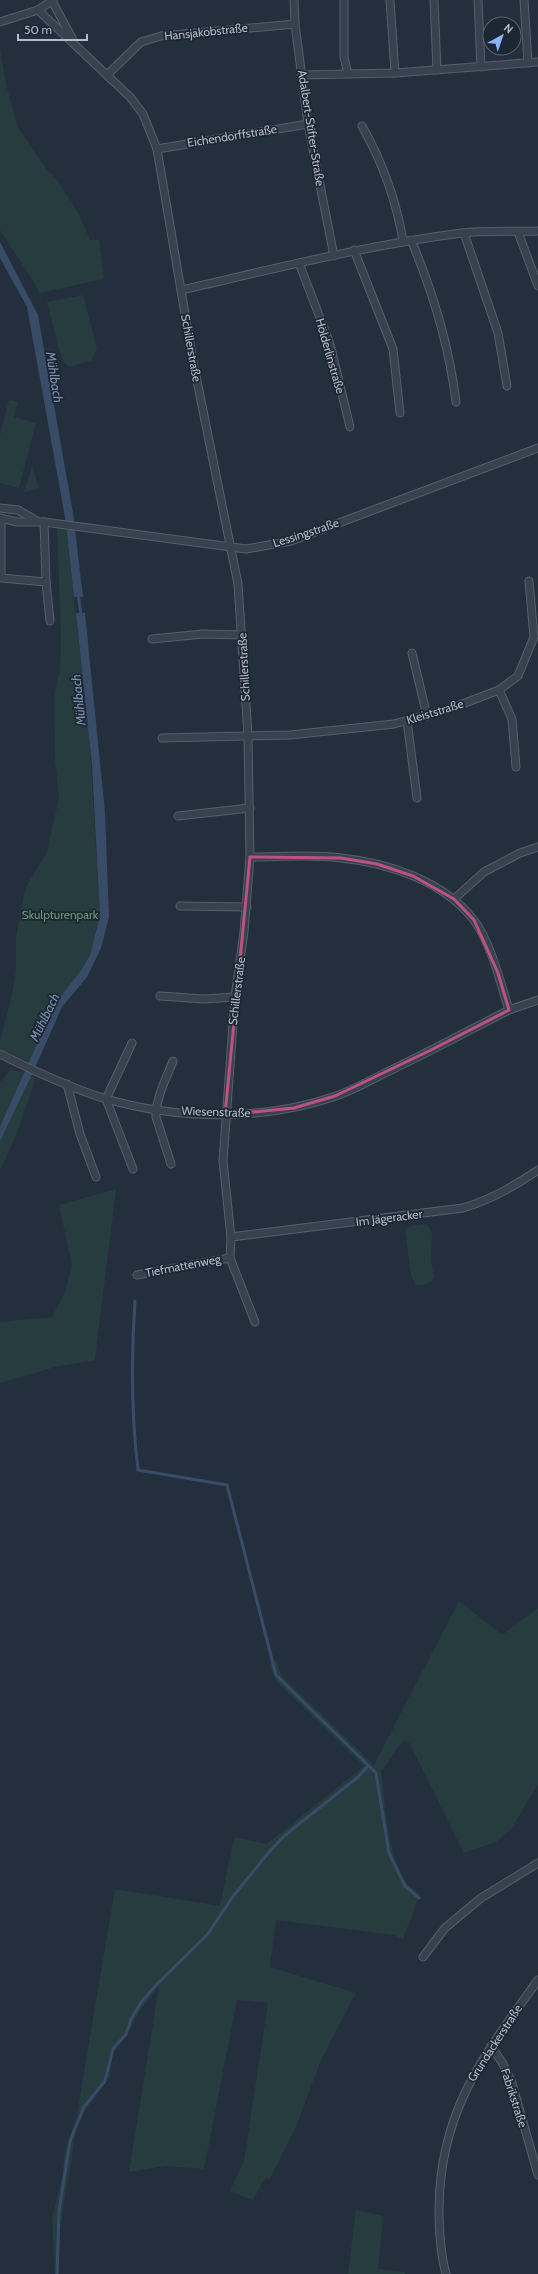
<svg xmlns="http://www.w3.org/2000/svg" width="538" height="2274" font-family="Cabin,sans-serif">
	<rect width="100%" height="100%" fill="#242f3e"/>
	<!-- green -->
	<g fill="#263c3f">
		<path d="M 0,48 L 6,85 L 18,128 L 48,171 L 58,181 L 80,216 L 90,240 L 99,240 L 104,279 L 39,293 L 36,285 L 0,230 Z"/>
		<path d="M 83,295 L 97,348 L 92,360 L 70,367 L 62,360 L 47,302 Z"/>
		<path d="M 9,400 L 18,402 L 14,417 L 36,423 L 19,488 L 0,483 L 0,435 Z"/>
		<path d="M 32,466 L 39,487 L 24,493 Z"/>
		<path d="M 57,527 L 66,527 L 89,733 L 100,916 L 90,955 L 82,969 L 55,1004 L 31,1061 L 27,1061 L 0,1049 L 0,1041 L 12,995 L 16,971 L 16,938 L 25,889 L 47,852 L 59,798 L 55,759 L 54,696 L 60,670 L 61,637 Z"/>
		<path d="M 11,1070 L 25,1073 L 36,1078 L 15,1138 L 0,1170 L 0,1082 Z"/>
		<path d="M 116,1189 L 95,1360 L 59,1366 L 0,1383 L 0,1322 L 52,1317 L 65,1292 L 72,1265 L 59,1205 Z"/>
		<path d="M 426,1224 L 432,1232 L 431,1262 L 434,1276 L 432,1281 L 423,1285 L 416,1285 L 411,1275 L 405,1230 L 410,1226 Z"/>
		<path d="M 459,1601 L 502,1635 L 538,1608 L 538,1785 L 511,1829 L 496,1842 L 464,1853 L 410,1744 L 406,1741 L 402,1742 L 381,1772 C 386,1806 387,1877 420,1894 L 403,1939 L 394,1935 L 276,1920 L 270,1967 L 356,1993 L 321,2060 L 297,2124 L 270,2179 L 265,2178 L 253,2200 L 230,2191 L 244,2161 L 268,2003 L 237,2000 L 204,2169 L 166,2166 L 129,2172 L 159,1986 L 141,2009 L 128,2033 L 112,2054 L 110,2076 L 84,2112 L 76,2131 L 60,2229 L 59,2274 L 55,2274 L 52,2218 L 62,2178 L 65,2152 L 77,2114 L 115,1889 L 220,1906 L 234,1837 L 267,1844 L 364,1766 L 277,1682 L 269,1666 L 272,1660 L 276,1661 L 282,1676 L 374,1765 Z"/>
		<path d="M 356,2210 L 383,2216 L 378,2269 L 405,2272 L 405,2274 L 348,2274 Z"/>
	</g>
	<!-- water -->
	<g fill="#394c67">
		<path d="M 0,242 L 38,315 L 73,513 L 83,597 L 74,597 L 65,517 L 29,318 L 27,307 L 0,258 Z"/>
		<path d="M 76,613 L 85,613 L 105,812 L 109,917 L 101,948 L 87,977 L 62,1007 L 33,1072 L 0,1141 L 0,1127 L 55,1004 L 82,969 L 90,955 L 100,916 L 92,765 Z"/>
	</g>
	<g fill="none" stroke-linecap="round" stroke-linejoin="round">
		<!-- stream -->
		<g stroke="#394c67" stroke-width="3">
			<path d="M 78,593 L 81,615"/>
			<path d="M 135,1301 C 131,1359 131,1412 138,1470 L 227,1485 L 276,1675 L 376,1773 L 389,1853 L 405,1886 L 419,1898"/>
			<path d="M 57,2274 L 59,2211 L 70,2141 L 84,2107 L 105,2081 L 113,2049 L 126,2034 L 131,2019 L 142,2001 L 158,1983 L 207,1935 L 234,1895 L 270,1851 L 284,1836 L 358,1777 L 368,1766"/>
		</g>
		<defs>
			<g id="street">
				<path d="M 294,0 L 295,24 L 308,124 L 334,256"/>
				<path d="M 344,0 L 344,57 L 348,74"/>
				<path d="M 390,0 L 395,73"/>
				<path d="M 434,0 L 437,70"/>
				<path d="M 478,0 L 481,67"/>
				<path d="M 524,0 L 528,63"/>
				<path d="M 52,1 L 72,38"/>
				<path d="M 38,10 L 130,97 L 143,114 L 157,149 L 193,361 L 238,584 L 248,735 L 250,857 L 244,932 L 235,997 L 223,1161 L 231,1237 L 230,1258 L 255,1322"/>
				<path d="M 0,22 L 38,10 L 53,0"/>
				<path d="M 107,75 L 141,42 L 161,36 L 295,24"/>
				<path d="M 302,75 L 395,73 L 538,62"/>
				<path d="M 362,126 C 383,163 396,199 403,241"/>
				<path d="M 157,149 L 308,124"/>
				<path d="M 518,232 L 538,286"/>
				<path d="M 464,233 L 498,333 L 507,386"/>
				<path d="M 411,240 C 433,292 449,345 456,402"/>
				<path d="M 354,250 L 393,349 L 400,413"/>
				<path d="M 299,263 L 330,344 L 350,427"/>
				<path d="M 181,290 C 274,269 367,245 462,233 C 487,230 513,232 538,231"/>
				<path d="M 0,508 L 18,510 L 37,521"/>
				<path d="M 0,518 L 17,522 L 44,522 L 246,549 L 291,541 L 538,448"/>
				<path d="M 1,519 L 1,578 L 46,582 L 44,522"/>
				<path d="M 46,582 L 50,621"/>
				<path d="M 152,639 L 203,634 L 243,635"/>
				<path d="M 412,653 L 427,716"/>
				<path d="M 499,690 L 512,719 L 516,767"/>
				<path d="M 407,721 L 417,798"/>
				<path d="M 162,738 L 290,735 L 394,724 L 452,708 L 499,690 L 518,676 L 534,637 L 529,581"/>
				<path d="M 178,816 L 250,808"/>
				<path d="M 250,857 C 280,857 311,854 341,858 C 389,863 443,881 473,919 C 490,940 501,984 509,1010"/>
				<path d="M 454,899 L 484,872 L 520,853 L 538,847"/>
				<path d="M 180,906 L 247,907"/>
				<path d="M 160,996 L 204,999 L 235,997"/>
				<path d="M 132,1043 L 106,1099 L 133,1169"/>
				<path d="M 0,1054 C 34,1071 70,1088 106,1099 C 180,1120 264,1121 336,1096 C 353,1090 369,1081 385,1073 C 427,1053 468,1031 509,1010 L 538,1000"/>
				<path d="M 67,1084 L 80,1134 L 96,1177"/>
				<path d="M 171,1164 L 156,1117 C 156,1097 166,1079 173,1061"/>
				<path d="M 231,1237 L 463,1208 C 490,1200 515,1186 538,1170"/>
				<path d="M 137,1275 L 230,1258"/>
				<path d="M 423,1957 L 445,1928 L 481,1898 L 538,1863"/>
				<path d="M 491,2046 L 503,2064 L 512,2083 L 538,2175"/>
				<path d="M 446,2274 C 440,2252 439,2230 439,2208 C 440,2110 484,2055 538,1980"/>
			</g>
		</defs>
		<!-- street casing -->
		<use href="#street" stroke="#565f6c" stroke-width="9"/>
		<!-- street -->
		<use href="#street" stroke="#38414e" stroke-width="7"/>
	</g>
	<!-- marked area -->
	<path fill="none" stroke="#bd5182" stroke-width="3" stroke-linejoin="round" d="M 250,857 L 341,858 L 377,864 L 413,876 L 454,899 L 474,920 L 498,973 L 509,1010 L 433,1049 L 335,1096 L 294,1108 L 225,1115 Z"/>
	<g text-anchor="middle" stroke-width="3.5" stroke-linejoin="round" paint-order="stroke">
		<!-- street labels -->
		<g font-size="12" fill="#b4bcc9" stroke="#1d2633">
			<text transform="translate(206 32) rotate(-6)" y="4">Hansjakobstraße</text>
			<text transform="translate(311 128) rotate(81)" y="4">Adalbert-Stifter-Straße</text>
			<text transform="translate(232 136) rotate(-9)" y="4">Eichendorffstraße</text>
			<text transform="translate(191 348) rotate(80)" y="4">Schillerstraße</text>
			<text transform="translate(330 356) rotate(74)" y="4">Hölderlinstraße</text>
			<text transform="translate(306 533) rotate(-18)" y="4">Lessingstraße</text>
			<text transform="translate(244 667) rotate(-93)" y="4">Schillerstraße</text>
			<text transform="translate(435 712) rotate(-17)" y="4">Kleiststraße</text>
			<text transform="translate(237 991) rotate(-83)" y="4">Schillerstraße</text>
			<text transform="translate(216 1112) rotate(2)" y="4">Wiesenstraße</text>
			<text transform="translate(389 1218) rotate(-7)" y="4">Im Jägeracker</text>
			<text transform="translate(183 1266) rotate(-11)" y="4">Tiefmattenweg</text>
			<text transform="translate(495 2043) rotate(-57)" y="4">Grundackerstraße</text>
			<text transform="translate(514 2098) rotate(72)" y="4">Fabrikstraße</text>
		</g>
		<!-- park labels -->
		<g font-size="12" fill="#6b9a76" stroke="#1d2633">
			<text x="60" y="919">Skulpturenpark</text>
		</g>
		<!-- water labels -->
		<g font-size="13" font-style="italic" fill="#7c92b1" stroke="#1d2633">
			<text transform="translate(55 377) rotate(81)" y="5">Mühlbach</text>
			<text transform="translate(78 700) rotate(-96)" y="5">Mühlbach</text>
			<text transform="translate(44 1017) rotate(-64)" y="5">Mühlbach</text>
		</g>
	</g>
	<!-- north arrow -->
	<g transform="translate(502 36) rotate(40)"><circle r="19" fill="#1d2633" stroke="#59626f"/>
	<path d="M0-3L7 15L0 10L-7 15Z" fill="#8ab4f8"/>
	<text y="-6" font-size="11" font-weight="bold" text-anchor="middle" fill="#b4bcc9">N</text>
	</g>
	<!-- scale -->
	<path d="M18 34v6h69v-6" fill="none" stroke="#b4bcc9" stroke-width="2"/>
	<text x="24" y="34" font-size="12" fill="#b4bcc9" stroke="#1d2633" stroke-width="3" paint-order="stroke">50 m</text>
</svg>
